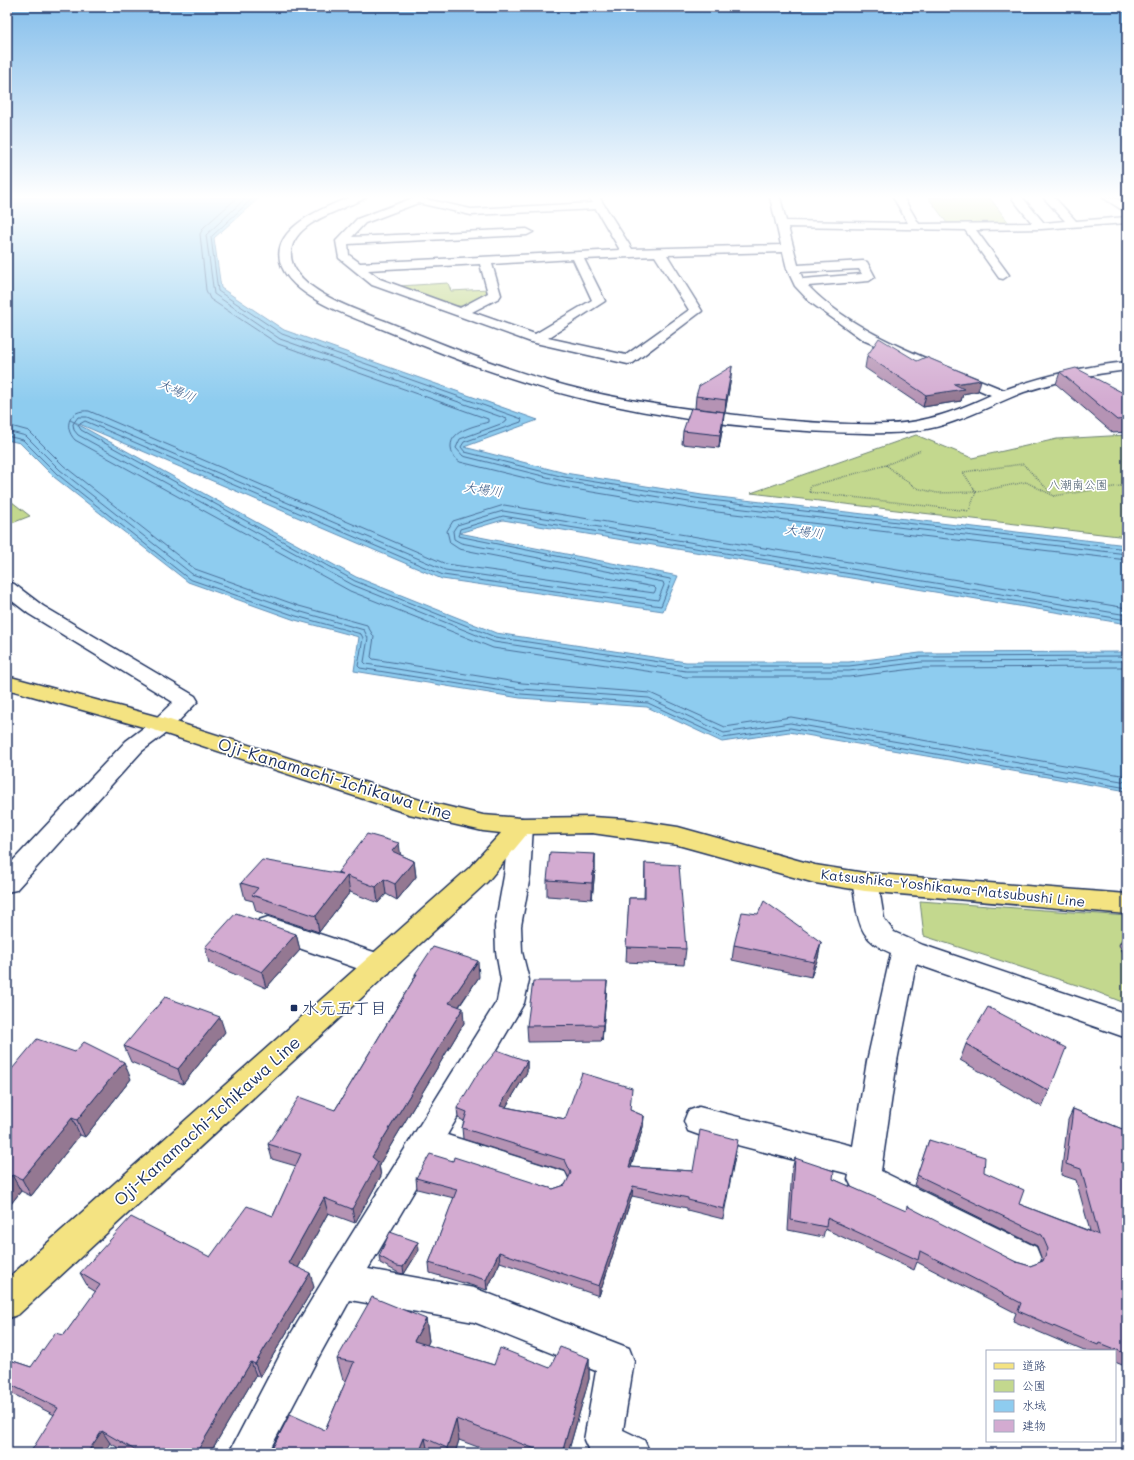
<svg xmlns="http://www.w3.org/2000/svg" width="1134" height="1460" font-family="Mali,'Klee One',sans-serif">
	<rect width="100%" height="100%" fill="#fff"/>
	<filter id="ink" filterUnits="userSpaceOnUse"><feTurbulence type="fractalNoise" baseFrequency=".025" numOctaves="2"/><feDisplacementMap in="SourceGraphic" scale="8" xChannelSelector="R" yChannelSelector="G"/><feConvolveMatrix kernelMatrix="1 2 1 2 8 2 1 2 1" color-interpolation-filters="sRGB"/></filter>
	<g filter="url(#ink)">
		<!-- green -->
		<g fill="#c3d88e" stroke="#6f8476">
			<path d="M 928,197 L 989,197 L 1009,223 L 947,223 Z"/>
			<path d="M 448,283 L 451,291 L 488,289 L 490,293 L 464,306 L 453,306 L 399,286 Z"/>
			<path d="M 916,435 L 972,458 L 1057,439 L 1127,435 L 1127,537 L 751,493 Z"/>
			<path d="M 7,498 L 30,516 L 7,525 Z"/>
			<path d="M 920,901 L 1127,916 L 1127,1004 L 1092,990 L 924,936 Z"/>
		</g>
		<!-- water -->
		<path fill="#8eccef" stroke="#608db5" d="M 7,197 L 260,197 L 214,238 L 221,288 L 284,330 L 538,420 L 464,447 L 565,473 L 702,495 L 1127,545 L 1127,624 L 503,520 L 459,533 L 678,576 L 663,611 L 442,579 L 70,420 L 356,577 L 496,633 L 686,662 L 849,662 L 920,653 L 1127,652 L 1127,791 L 789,732 L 722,742 L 647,707 L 520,698 L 354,671 L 359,637 L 295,620 L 188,582 L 54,477 L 20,443 L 7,440 Z"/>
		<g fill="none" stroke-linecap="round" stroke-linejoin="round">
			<!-- shore -->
			<g stroke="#496e98" stroke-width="1">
				<path d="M 238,197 L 204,227 L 200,234 L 206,290 L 210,299 L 278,344 L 488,419 L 488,422 C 476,426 451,430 451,446 C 451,454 454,458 460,462 L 562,487 L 700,510 L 1127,560"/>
				<path d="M 247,197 L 206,235 L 214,294 L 280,339 L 507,419 L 506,422 L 460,439 L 456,448 L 463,456 L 563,481 L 701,504 L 1127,554"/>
				<path d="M 254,197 L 211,237 L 218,291 L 282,334 L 522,419 L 521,422 L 464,442 L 461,447 L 465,452 L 564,477 L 702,499 L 1127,549"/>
				<path d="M 7,425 L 29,431 L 64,466 L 195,569 L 299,606 L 367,625 L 374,637 L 371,657 L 373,659 L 522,683 L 650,693 L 725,727 L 791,717 L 1127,776"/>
				<path d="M 7,431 L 26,436 L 60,470 L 192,574 L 298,611 L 364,630 L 368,638 L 364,662 L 366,664 L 521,689 L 649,698 L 724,733 L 790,723 L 1127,782"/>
				<path d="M 7,436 L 23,440 L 57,474 L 189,579 L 296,616 L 361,634 L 363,638 L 358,666 L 360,668 L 521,694 L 648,703 L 723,738 L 790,728 L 1127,788"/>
				<path d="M 1127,608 L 504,505 L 453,521 L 447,531 L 450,543 L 459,549 L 654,587 L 656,589 L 654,593 L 446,564 L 89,411 C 70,409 62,426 75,440 L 350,591 L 493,648 L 686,677 L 849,677 L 921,668 L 1127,667"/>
				<path d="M 1127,615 L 503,511 L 457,525 L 453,531 L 454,539 L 461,543 L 663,582 L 664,585 L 658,600 L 445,570 L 87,417 L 78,417 L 73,424 L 74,430 L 78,435 L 353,585 L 494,642 L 686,671 L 849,671 L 921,662 L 1127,661"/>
				<path d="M 1127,620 L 503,516 L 460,529 L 458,536 L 670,579 L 671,581 L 661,606 L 443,575 L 85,421 L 78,425 L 81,430 L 355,581 L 495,637 L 686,666 L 849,666 L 921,657 L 1127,656"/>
			</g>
			<defs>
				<g id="minor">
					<path d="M 351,197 L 366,197 C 360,202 351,204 343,208 C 324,216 293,228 291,252 C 288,288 359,311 385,321 C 439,343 493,365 549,381 C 599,396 652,404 703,411 C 765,419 828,426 890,424 C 927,423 958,410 991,395 L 863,340 L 810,302 L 795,286 L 787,269 L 783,252 L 667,255 L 702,311 L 633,363 L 628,364 L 531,342 L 372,285 L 339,258 L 336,241 L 357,219 L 416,197 L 471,209 L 593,203 L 589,197 L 599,197 L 632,249 L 781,245 L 770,197 L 780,197 L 786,221 L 908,223 L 893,197 L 903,197 L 919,224 L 1032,223 L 1011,197 L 1022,197 L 1044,223 L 1065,221 L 1043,197 L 1054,197 L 1076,221 L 1127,217 L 1127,223 L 1041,229 L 976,230 L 1009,275 L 1003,279 L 999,278 L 965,230 L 788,227 L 798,265 L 863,261 L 867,262 L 875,277 L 869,281 L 808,286 C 857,337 940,363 1004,390 C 1044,376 1085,366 1127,362 L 1127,370 C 1092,374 1058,381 1024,392 C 1000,401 978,413 955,421 C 926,432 896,434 866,433 C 777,432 688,422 601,403 C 527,387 457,360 387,331 C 356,318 296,300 282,267 C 266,229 325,207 351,197 ZM 418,203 L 471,215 L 596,209 L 620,250 L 360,263 L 349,255 L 348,244 L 527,235 L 533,232 L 527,229 L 352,237 L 365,223 ZM 655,256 L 689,310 L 626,355 L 548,338 L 605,301 L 584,259 ZM 573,259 L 592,300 L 535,334 L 472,312 L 499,298 L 501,295 L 492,264 ZM 480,264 L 488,293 L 460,308 L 380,279 L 368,270 ZM 859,269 L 862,274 L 803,279 L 800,272 Z"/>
					<path d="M 1102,197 L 1114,197 L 1127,205 L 1127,213 Z"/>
					<path d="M 7,582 L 14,584 L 43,606 L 195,696 L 198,701 L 170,730 L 142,751 L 16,890 L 7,892 L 7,867 L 126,741 L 154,720 L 173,702 L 29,614 L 7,597 Z"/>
					<path d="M 521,818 L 530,820 L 533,826 L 530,876 L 521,926 L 522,952 L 529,980 L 524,1003 L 447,1135 L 565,1172 L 570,1183 L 565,1194 L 554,1198 L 433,1159 L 368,1269 L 474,1288 L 629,1348 L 634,1361 L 623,1430 L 644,1440 L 650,1453 L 590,1453 L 584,1440 L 596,1371 L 474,1322 L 350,1300 L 318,1358 L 268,1453 L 229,1453 L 292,1332 L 330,1269 L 497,1001 L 501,980 L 496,952 L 495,926 L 504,876 L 509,826 L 512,820 Z"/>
					<path d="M 865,873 L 874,875 L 878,882 L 884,919 L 894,932 L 923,945 L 1127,1014 L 1127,1038 L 916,964 L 897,1061 L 881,1171 L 1036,1247 L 1041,1259 L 1036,1271 L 1024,1275 L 1012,1271 L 853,1189 L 848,1179 L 849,1174 L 699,1135 L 688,1131 L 684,1121 L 688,1111 L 699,1107 L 853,1146 L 867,1061 L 891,953 C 864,941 859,929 855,900 C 854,890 851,884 856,875 Z"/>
					<path d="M 268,917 L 389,957 L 393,965 L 389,973 L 379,976 L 259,934 L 255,927 L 259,920 Z"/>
				</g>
				<path id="major" d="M 7,676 L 170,720 L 420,800 L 483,815 L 521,818 L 592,817 L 625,819 L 678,827 L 815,865 L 865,873 L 1127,894 L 1127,914 L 865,891 L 815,883 L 678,845 L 592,833 L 527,834 L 487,882 L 19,1314 L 7,1319 L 7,1279 L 469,868 L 501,833 L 483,831 L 409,814 L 154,730 L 7,689 Z"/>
			</defs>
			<!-- minor casing -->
			<use href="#minor" stroke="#1b2f5e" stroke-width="3"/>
			<!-- major casing -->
			<use href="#major" stroke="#1b2f5e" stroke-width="3"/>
			<!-- path -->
			<g stroke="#1b2f5e" stroke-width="1.5" stroke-dasharray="0.5 1.5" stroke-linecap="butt">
				<path d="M 886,465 L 921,450"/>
				<path d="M 886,465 L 916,488 L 937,493 L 976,492 L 969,511 L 809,492 L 811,486 Z"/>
				<path d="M 976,492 L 1026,482 L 1054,496"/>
				<path d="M 976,492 L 963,472 L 1023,464 L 1052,494"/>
				<path d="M 1053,496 L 1127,485"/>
			</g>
			<!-- minor -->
			<use href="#minor" fill="#fff" fill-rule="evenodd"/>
			<!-- major -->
			<use href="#major" fill="#f4e382" fill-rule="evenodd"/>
		</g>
		<!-- wall -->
		<g fill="#b593b4" stroke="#1b2f5e">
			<path d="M 867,356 L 917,361 L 978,391 L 963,394 L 961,401 L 923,407 L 865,368 Z"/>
			<path d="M 1060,372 L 1127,395 L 1127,432 L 1113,433 L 1056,384 Z"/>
			<path d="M 731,378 L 725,412 L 695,408 L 696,396 Z"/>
			<path d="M 724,412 L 723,425 L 719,448 L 682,444 L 683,431 Z"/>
			<path d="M 595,854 L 595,870 L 592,899 L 547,896 L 547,880 Z"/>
			<path d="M 401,855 L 414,861 L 416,877 L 397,900 L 386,894 L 378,903 L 350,892 L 319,932 L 256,911 L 253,901 L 245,899 L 241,883 L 338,873 L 338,872 Z"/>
			<path d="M 645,863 L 686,949 L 684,965 L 626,962 L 629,898 L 644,898 Z"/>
			<path d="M 296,934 L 300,950 L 266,988 L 209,963 L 205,947 Z"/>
			<path d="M 1123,937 L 1127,937 L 1127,960 L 1119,945 Z"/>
			<path d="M 821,942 L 818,958 L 811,977 L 732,960 L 734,945 Z"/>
			<path d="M 415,974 L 479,977 L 459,1007 L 464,1023 L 379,1165 L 381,1176 L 355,1223 L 328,1213 L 298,1268 L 314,1287 L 260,1377 L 256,1375 L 210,1453 L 127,1453 L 110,1443 L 7,1391 L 7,1359 L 31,1367 L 64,1335 L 96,1292 L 88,1287 L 80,1273 L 210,1257 L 273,1216 L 296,1166 L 272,1159 L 268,1144 L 335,1110 L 415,977 Z"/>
			<path d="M 607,981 L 606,996 L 602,1041 L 528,1042 L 527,1026 Z"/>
			<path d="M 225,1032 L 183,1084 L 131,1062 L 124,1046 Z"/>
			<path d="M 966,1044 L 1049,1091 L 1042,1107 L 960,1060 Z"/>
			<path d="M 75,1052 L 131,1079 L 85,1137 L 80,1135 L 31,1196 L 21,1191 L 7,1209 L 7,1075 Z"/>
			<path d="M 527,1061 L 527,1072 L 506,1107 L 565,1119 L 630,1110 L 644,1116 L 643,1127 L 631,1167 L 693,1171 L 736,1151 L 723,1219 L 687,1210 L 687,1208 L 632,1196 L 599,1296 L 500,1262 L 487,1290 L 430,1273 L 429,1263 L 454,1198 L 417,1189 L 416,1178 L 453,1161 L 553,1189 L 565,1185 L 569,1178 L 565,1171 L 463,1139 L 462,1128 L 464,1121 L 458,1118 L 457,1108 Z"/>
			<path d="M 1073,1109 L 1127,1131 L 1127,1367 L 1115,1362 L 1115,1351 L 1084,1351 L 1013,1321 L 1016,1313 L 917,1262 L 914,1270 L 825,1229 L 823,1237 L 788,1230 L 792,1169 L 795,1158 L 833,1179 L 1016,1262 L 1030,1266 L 1041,1262 L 1042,1260 L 1037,1246 L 914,1185 L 929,1140 L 984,1172 L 1019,1204 L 1090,1231 L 1076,1180 L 1061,1175 L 1068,1120 Z"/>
			<path d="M 419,1250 L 404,1274 L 399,1273 L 380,1263 L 379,1256 Z"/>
			<path d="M 426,1319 L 429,1341 L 427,1345 L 494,1365 L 550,1368 L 589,1358 L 589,1379 L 568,1453 L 494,1453 L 459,1440 L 455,1453 L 270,1453 L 325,1430 L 346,1381 L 343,1380 L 337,1359 Z"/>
		</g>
		<!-- shaded-wall -->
		<g fill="#947892" stroke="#1b2f5e">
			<path d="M 732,366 L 731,378 L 725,412 L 726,400 Z"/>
			<path d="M 981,380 L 978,391 L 963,394 L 961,401 L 923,407 L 926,395 L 954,384 Z"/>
			<path d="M 724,412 L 723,425 L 719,448 L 720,435 Z"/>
			<path d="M 399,843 L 401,858 L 392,851 Z"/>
			<path d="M 595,854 L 595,870 L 592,899 L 592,883 Z"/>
			<path d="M 414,861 L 416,877 L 397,900 L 395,884 Z"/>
			<path d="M 347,876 L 350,892 L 319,932 L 316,916 Z"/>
			<path d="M 384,879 L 386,894 L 378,903 L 376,887 Z"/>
			<path d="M 296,934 L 300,950 L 266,988 L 262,972 Z"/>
			<path d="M 821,942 L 818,958 L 811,977 L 814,962 Z"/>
			<path d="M 478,961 L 479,977 L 450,1019 L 449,1003 Z"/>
			<path d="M 607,981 L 606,996 L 602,1041 L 603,1025 Z"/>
			<path d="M 463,1008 L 464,1023 L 379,1165 L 381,1176 L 355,1223 L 352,1209 L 372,1157 Z"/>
			<path d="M 220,1017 L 225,1032 L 183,1084 L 178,1069 Z"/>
			<path d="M 527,1061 L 527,1072 L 500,1117 L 500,1106 Z"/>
			<path d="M 124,1062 L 131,1079 L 85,1137 L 77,1120 Z"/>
			<path d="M 644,1116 L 643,1127 L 628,1177 L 629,1167 Z"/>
			<path d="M 72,1118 L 80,1135 L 31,1196 L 22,1179 Z"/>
			<path d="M 12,1175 L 21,1191 L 7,1209 L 7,1181 Z"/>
			<path d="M 633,1186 L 632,1196 L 599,1296 L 599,1286 Z"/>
			<path d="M 324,1198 L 328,1213 L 293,1277 L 288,1263 Z"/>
			<path d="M 418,1242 L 419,1250 L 404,1274 L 403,1267 Z"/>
			<path d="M 499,1252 L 500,1262 L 487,1290 L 486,1280 Z"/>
			<path d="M 310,1273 L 314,1287 L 260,1377 L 255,1364 Z"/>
			<path d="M 426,1319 L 429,1341 L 419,1363 L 414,1341 Z"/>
			<path d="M 589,1358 L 589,1379 L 568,1453 L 562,1453 Z"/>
			<path d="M 251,1362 L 256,1375 L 210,1453 L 196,1453 Z"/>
			<path d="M 456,1419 L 459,1440 L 455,1453 L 448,1453 L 447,1448 Z"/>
			<path d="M 102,1431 L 110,1443 L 104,1453 L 87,1453 Z"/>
			<path d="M 425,1438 L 428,1453 L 419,1453 Z"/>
		</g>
		<!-- building -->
		<g fill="#d3abd1" stroke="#1b2f5e">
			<path d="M 879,338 L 917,361 L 926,357 L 981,380 L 954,384 L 964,389 L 926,395 L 867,356 Z"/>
			<path d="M 732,366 L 726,400 L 696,396 L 699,386 Z"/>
			<path d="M 1076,368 L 1127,395 L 1127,419 L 1117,420 L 1060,372 Z"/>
			<path d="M 691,408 L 724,412 L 720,435 L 683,431 Z"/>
			<path d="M 367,834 L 399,843 L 392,851 L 414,861 L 395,884 L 384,879 L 376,887 L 347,876 L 316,916 L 252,895 L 258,888 L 241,883 L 262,860 L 342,874 L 338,872 Z"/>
			<path d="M 550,852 L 595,854 L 592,883 L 547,880 Z"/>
			<path d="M 645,863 L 679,865 L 686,949 L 626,947 L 629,898 L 645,898 Z"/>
			<path d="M 764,901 L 821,942 L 814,962 L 734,945 L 742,912 L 758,914 Z"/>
			<path d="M 236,913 L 296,934 L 262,972 L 205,947 Z"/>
			<path d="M 1123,937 L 1127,937 L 1127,945 Z"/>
			<path d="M 433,947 L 478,961 L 449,1003 L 463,1008 L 372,1157 L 378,1162 L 352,1209 L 324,1198 L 288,1263 L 310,1273 L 255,1364 L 251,1362 L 196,1453 L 140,1453 L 102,1431 L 87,1453 L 30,1453 L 58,1408 L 7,1383 L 7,1359 L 31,1367 L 55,1333 L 64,1335 L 100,1285 L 80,1273 L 131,1217 L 210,1257 L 247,1206 L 273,1216 L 301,1154 L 268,1144 L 299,1097 L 335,1110 L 417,974 L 415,974 Z"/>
			<path d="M 533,981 L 607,981 L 603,1025 L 527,1026 Z"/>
			<path d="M 165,997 L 220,1017 L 178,1069 L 124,1046 Z"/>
			<path d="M 988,1007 L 1066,1048 L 1049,1091 L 966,1044 Z"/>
			<path d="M 37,1039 L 75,1052 L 84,1042 L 124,1062 L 77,1120 L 72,1118 L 22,1179 L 12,1175 L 7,1181 L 7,1075 Z"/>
			<path d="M 497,1050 L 527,1061 L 500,1106 L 565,1119 L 582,1073 L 632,1088 L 630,1110 L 644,1116 L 629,1167 L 693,1171 L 700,1130 L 738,1140 L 724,1209 L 688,1200 L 688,1198 L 633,1186 L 599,1286 L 499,1252 L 486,1280 L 429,1263 L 457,1189 L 416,1178 L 430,1154 L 453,1161 L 454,1157 L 553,1189 L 565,1185 L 571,1173 L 565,1160 L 462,1128 L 467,1112 L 457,1108 L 478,1073 Z"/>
			<path d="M 1073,1109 L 1127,1131 L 1127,1354 L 1099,1343 L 1098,1345 L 1018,1311 L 1021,1303 L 920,1251 L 918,1260 L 827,1218 L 826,1227 L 791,1220 L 795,1158 L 834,1171 L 833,1179 L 906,1211 L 907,1206 L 1016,1262 L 1030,1266 L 1043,1261 L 1048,1249 L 1042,1235 L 917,1175 L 929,1140 L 985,1157 L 984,1172 L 1024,1190 L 1019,1204 L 1099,1235 L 1081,1169 L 1066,1164 Z"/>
			<path d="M 390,1232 L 418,1242 L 403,1267 L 397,1266 L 379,1256 Z"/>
			<path d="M 372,1297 L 426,1319 L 414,1341 L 494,1365 L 500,1348 L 550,1368 L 560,1347 L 589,1358 L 562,1453 L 546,1453 L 456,1419 L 447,1448 L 425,1438 L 419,1453 L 270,1453 L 290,1414 L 325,1430 L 354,1362 L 337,1359 Z"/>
		</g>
	</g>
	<!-- sky -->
	<linearGradient id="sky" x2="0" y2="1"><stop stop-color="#84beeb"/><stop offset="0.49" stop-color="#fff"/><stop offset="1" stop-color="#fff" stop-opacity="0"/></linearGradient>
	<rect width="1134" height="402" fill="url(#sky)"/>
	<!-- markers -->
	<rect fill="#1b2f5e" stroke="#fff" stroke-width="1.5" x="290" y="1004" width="8" height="8" rx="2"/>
	<g text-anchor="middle" stroke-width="3.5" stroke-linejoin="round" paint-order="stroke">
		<!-- far-park labels -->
		<g font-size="12" fill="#45596a" stroke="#fff">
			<text x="1078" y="489">八潮南公園</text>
		</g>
		<!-- far-water labels -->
		<g font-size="13" font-style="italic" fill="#3e5e8a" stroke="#fff">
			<text transform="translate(177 390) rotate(24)" y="5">大場川</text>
			<text transform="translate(483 489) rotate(8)" y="5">大場川</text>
			<text transform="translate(804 531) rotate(8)" y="5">大場川</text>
		</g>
		<!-- street labels -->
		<g font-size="14" fill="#1b2f5e" stroke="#fff">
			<text transform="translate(953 888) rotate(6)" y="5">Katsushika-Yoshikawa-Matsubushi Line</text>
		</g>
		<!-- near-street labels -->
		<g font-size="17" fill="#1b2f5e" stroke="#fff">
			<text transform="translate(335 779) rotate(17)" y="6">Oji-Kanamachi-Ichikawa Line</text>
			<text transform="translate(207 1121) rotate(-42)" y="6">Oji-Kanamachi-Ichikawa Line</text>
		</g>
		<!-- near-poi labels -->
		<g font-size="17" fill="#1b2f5e" stroke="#fff" text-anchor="start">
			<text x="302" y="1014">水元五丁目</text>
		</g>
	</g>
	<!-- margin -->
	<rect width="1134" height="1460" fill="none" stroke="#fff" stroke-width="24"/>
	<rect x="12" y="12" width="1110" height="1436" fill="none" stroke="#1b2f5e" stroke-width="1.5" filter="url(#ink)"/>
	<!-- legend -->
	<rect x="986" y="1350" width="130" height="92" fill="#ffffff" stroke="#a4acbf"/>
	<rect x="994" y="1363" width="20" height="6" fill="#f4e382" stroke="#a4acbf"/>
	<text x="1022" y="1370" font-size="12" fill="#1b2f5e">道路</text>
	<rect x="994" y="1380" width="20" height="12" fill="#c3d88e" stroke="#a4acbf"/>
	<text x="1022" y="1390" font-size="12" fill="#1b2f5e">公園</text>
	<rect x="994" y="1400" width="20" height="12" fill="#8eccef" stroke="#a4acbf"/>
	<text x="1022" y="1410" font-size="12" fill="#1b2f5e">水域</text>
	<rect x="994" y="1420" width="20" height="12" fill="#d3abd1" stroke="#a4acbf"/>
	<text x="1022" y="1430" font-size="12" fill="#1b2f5e">建物</text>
</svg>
